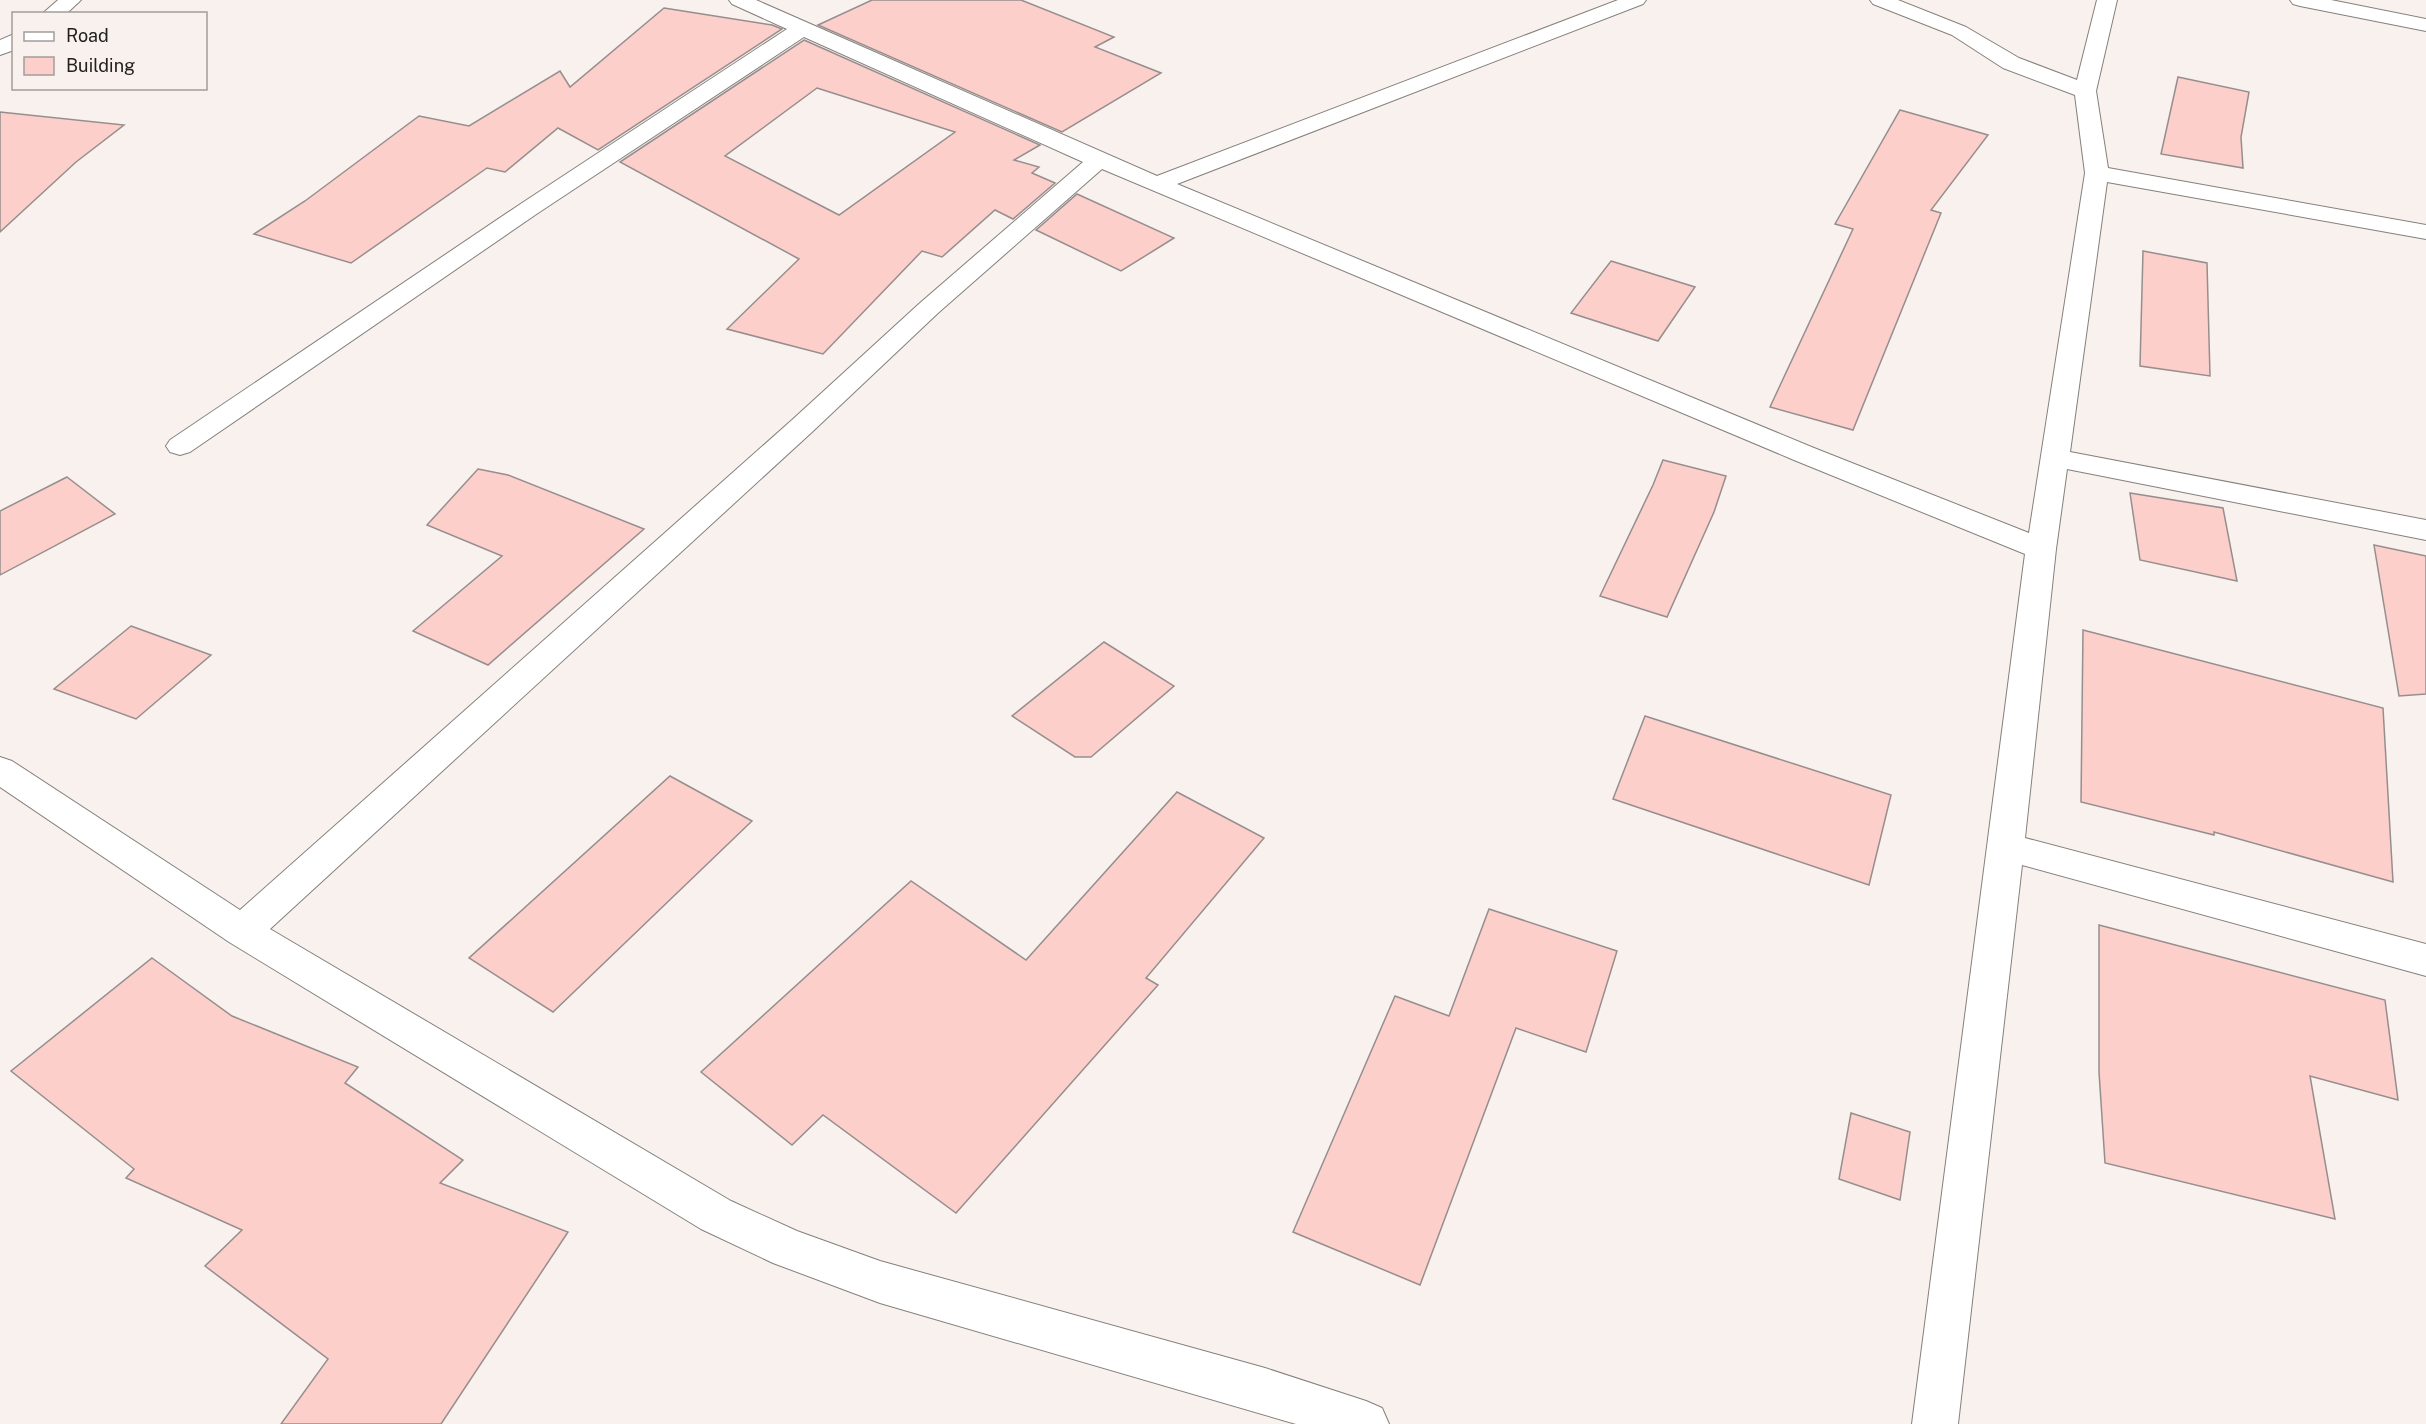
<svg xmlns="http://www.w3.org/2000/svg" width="2426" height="1424" font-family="'Public Sans',sans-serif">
	<rect width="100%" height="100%" fill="#f8f1ee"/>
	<!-- building -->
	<g fill="#fdcfca" stroke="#968e8e" stroke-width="1.5" fill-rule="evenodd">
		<path d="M 872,0 L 1021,0 L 1114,37 L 1095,47 L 1161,73 L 1062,132 L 818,25 Z"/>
		<path d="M 664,8 L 772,25 L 782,29 L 598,150 L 558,128 L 505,172 L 487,168 L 351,263 L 254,234 L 305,201 L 419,116 L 469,126 L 560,71 L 570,87 Z"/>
		<path d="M 804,40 L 1040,145 L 1014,160 L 1039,167 L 1032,173 L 1055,183 L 1013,219 L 995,210 L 942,257 L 922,251 L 823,354 L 727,329 L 799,259 L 620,162 ZM 817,88 L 955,132 L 839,215 L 725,156 Z"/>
		<path d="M 2178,77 L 2249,92 L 2241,137 L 2243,168 L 2161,154 Z"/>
		<path d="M 1900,110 L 1988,135 L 1931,210 L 1941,213 L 1853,430 L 1770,407 L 1853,229 L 1835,224 Z"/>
		<path d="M 0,112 L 124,125 L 76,162 L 0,232 Z"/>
		<path d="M 1077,194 L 1174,238 L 1121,271 L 1036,230 Z"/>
		<path d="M 2143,251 L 2207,263 L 2210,376 L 2140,366 Z"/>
		<path d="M 1611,261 L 1695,287 L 1658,341 L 1571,313 Z"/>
		<path d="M 1663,460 L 1726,476 L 1714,512 L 1667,617 L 1600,596 L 1653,485 Z"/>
		<path d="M 478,469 L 508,475 L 644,529 L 488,665 L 413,631 L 502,556 L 427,525 Z"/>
		<path d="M 67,477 L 115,514 L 0,575 L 0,511 Z"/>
		<path d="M 2130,493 L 2223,508 L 2237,581 L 2140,560 Z"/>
		<path d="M 2374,545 L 2426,556 L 2426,694 L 2399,696 Z"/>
		<path d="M 131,626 L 211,655 L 136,719 L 54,689 Z"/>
		<path d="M 2083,630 L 2383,708 L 2393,882 L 2214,832 L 2214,835 L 2081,802 Z"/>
		<path d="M 1104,642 L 1174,686 L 1091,757 L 1075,757 L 1012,716 Z"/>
		<path d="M 1645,716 L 1891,795 L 1869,885 L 1613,799 Z"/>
		<path d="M 670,776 L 752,821 L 553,1012 L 469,958 Z"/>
		<path d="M 1177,792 L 1264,838 L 1146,978 L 1158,985 L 956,1213 L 823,1115 L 792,1145 L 701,1072 L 911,881 L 1026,960 Z"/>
		<path d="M 1489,909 L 1617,951 L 1586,1052 L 1516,1028 L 1420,1285 L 1293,1232 L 1395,996 L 1449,1016 Z"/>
		<path d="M 2099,925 L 2385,1000 L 2398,1100 L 2310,1076 L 2335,1219 L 2105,1163 L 2099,1072 Z"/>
		<path d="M 152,958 L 232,1016 L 358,1067 L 345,1083 L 463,1160 L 440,1183 L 568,1232 L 441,1424 L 281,1424 L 328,1359 L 205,1266 L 242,1230 L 126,1178 L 134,1169 L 11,1071 Z"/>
		<path d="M 1851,1113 L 1910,1132 L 1900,1200 L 1839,1179 Z"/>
	</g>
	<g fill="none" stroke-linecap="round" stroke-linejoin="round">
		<defs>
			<g id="street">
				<path d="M 58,0 L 81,0 L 66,14 L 42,14 Z"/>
				<path d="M 729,0 L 756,0 L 1157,176 L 1618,0 L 1646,0 L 1643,4 L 1177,184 L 1814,448 L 2029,533 L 2085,173 L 2075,95 L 2003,68 L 1952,35 L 1873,4 L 1870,0 L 1898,0 L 1966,27 L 2019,58 L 2077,80 L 2097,0 L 2117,0 L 2096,91 L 2108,168 L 2426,225 L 2426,239 L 2107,182 L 2070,452 L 2426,520 L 2426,540 L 2067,469 L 2056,549 L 2025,838 L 2426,944 L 2426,976 L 2022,865 L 1958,1424 L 1912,1424 L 2025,554 L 1794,460 L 1102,169 L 938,313 L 812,432 L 270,929 L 731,1201 L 797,1231 L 880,1261 L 1265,1368 L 1366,1401 L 1382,1408 L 1389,1424 L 1296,1424 L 880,1303 L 773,1263 L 701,1229 L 229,942 L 0,787 L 0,757 L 12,761 L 240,910 L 792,420 L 920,303 L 1083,162 L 804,37 L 538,213 L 190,452 L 180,455 L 170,452 L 166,446 L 170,440 L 522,203 L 787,29 L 732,4 Z"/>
				<path d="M 2290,0 L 2331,0 L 2426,19 L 2426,31 L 2300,6 L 2293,4 Z"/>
				<path d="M 14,34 L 14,50 L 0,55 L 0,40 Z"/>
			</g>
		</defs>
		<!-- street casing -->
		<use href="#street" stroke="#85807c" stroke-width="2"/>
		<!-- street -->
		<use href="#street" fill="#fff" fill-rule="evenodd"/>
	</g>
	<!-- legend -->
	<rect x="12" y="12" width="195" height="78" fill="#f8f1ee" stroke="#a29d9b" stroke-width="1.5"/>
	<rect x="24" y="32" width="30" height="9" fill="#ffffff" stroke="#a29d9b" stroke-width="1.5"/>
	<text x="66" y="42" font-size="18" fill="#22201f">Road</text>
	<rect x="24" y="57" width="30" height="18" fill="#fdcfca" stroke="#a29d9b" stroke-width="1.5"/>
	<text x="66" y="72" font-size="18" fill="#22201f">Building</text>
</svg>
